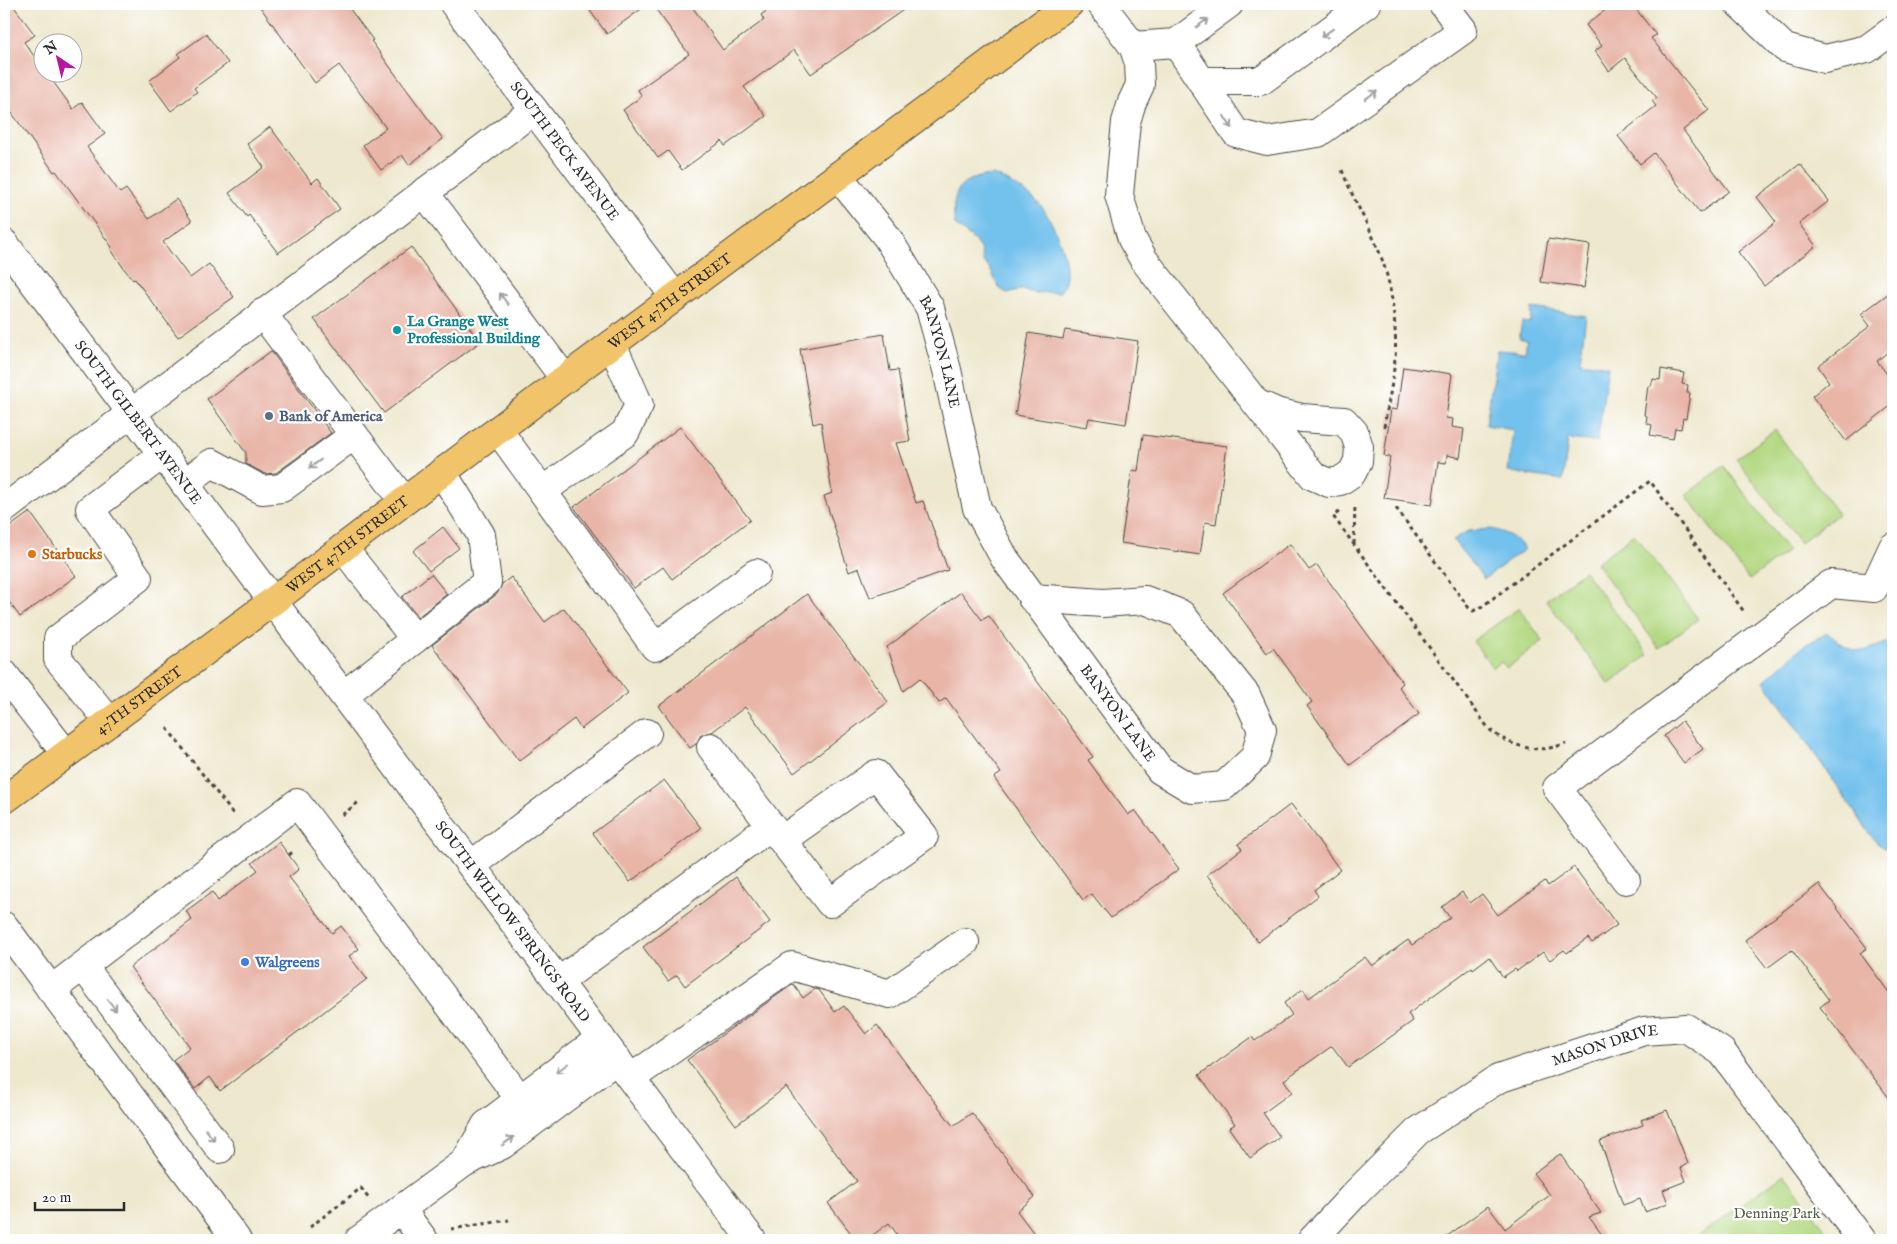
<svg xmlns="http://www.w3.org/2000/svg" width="1897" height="1244" font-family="'IM FELL English',serif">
	<rect width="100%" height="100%" fill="#fff"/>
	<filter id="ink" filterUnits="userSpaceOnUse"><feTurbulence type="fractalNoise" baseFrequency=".02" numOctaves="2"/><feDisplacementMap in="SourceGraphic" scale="10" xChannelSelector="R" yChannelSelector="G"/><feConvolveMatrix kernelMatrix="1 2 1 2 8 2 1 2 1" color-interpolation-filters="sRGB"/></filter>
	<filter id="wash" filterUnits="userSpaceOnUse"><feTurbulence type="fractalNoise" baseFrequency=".0096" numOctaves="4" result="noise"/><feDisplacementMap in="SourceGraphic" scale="20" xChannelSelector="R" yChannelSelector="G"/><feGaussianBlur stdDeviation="1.12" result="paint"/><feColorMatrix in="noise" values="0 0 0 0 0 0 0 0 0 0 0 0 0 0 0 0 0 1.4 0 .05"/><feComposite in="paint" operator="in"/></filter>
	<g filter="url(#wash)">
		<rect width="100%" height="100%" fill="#eee8ce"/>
		<!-- green -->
		<g fill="#b4d983" stroke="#708257">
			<path d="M 1775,430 L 1838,514 L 1800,543 L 1736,459 Z"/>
			<path d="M 1724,466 L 1788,551 L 1749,580 L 1686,495 Z"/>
			<path d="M 1634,534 L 1698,619 L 1659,648 L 1596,563 Z"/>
			<path d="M 1584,571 L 1648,655 L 1609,684 L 1546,600 Z"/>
			<path d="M 1519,608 L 1543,641 L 1507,668 L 1501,662 L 1493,668 L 1473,641 Z"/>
			<path d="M 1784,1174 L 1833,1240 L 1693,1240 Z"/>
		</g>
		<!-- water -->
		<g fill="#73c1ed" stroke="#4f768c">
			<path d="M 993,175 C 1007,180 1031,194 1041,206 C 1055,225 1077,271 1060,292 L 1033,293 L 1022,289 L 1007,293 L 999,288 L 990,269 L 983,261 L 981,250 L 974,240 L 955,225 C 950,192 959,178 993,175 Z"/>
			<path d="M 1532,308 L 1586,316 L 1580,362 L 1608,366 L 1597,442 L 1568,439 L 1563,480 L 1508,472 L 1513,430 L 1486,425 L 1497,350 L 1525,352 L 1527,340 L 1519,338 L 1522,322 L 1530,323 Z"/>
			<path d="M 1491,529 C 1505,532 1516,537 1525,549 L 1484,579 L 1453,540 L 1468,531 Z"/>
			<path d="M 1827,633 C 1860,657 1855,655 1893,640 L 1893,847 L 1883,848 L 1875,841 L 1764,681 L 1803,646 Z"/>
		</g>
		<g id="blocks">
			<!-- building -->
			<g fill="#e8b5a7">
				<path d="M 4,4 L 12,4 L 35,35 L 24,42 L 42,67 L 42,72 L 46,72 L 73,109 L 82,102 L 105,134 L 87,147 L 120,193 L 126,189 L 149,219 L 176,199 L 192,221 L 163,242 L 190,278 L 209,264 L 234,297 L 178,337 L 135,279 L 133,280 L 125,270 L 110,248 L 112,247 L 56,171 L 54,172 L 4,102 Z"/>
				<path d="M 258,4 L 346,4 L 373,40 L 371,41 L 443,139 L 409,165 L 402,155 L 381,170 L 363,145 L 386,128 L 339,65 L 315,83 Z"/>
				<path d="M 585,4 L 648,4 L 607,34 Z"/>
				<path d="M 652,4 L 690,4 L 723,50 L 764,20 L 761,15 L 776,4 L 912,4 L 811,74 L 794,50 L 744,87 L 766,116 L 725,146 L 722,141 L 682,170 L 668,151 L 658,158 L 623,110 L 642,96 L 638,90 L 689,54 Z"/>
				<path d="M 1613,4 L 1632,4 L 1656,35 L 1651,38 L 1709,110 L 1683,130 L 1729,191 L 1700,213 L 1654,153 L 1640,164 L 1618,136 L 1656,106 L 1652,101 L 1657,98 L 1625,58 L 1609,71 L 1595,51 L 1602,46 L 1586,25 Z"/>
				<path d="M 206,34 L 228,63 L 194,88 L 197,92 L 171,111 L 149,81 L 180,57 L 178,54 Z"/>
				<path d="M 270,127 L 312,183 L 318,178 L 340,209 L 278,253 L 249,215 L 247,217 L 229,193 L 264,167 L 247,144 Z"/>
				<path d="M 1800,164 L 1829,201 L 1799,224 L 1816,246 L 1764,286 L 1738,252 L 1776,222 L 1757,197 Z"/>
				<path d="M 1548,239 L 1590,245 L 1584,288 L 1541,282 Z"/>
				<path d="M 411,247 L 480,342 L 384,413 L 314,319 Z"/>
				<path d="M 1893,290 L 1893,356 L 1889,351 L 1877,361 L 1893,382 L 1893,404 L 1846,441 L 1812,396 L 1829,382 L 1818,366 L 1870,326 L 1861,314 Z"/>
				<path d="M 1065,330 L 1138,341 L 1126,424 L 1089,418 L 1087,427 L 1015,415 L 1029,333 L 1063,339 Z"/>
				<path d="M 884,334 L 890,371 L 898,370 L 910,441 L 896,443 L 916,503 L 923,501 L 948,570 L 870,598 L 859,568 L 849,572 L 824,496 L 832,493 L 821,422 L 813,424 L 800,349 Z"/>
				<path d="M 271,351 L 331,433 L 276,473 L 265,474 L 246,464 L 246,453 L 207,399 Z"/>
				<path d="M 1403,367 L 1452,374 L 1446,418 L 1453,419 L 1452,427 L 1464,429 L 1460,458 L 1447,455 L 1446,463 L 1438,462 L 1432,505 L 1384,498 L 1390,457 L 1384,456 L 1391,409 L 1397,410 Z"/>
				<path d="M 1661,369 L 1684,373 L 1682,384 L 1688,385 L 1687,393 L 1690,393 L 1686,419 L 1683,418 L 1681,429 L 1675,428 L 1673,439 L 1650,435 L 1652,425 L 1646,423 L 1647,416 L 1644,415 L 1648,386 L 1651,386 L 1653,379 L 1660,380 Z"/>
				<path d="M 680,427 L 750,520 L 672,579 L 663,567 L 634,588 L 574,507 Z"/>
				<path d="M 1143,435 L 1227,446 L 1216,524 L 1205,522 L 1200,555 L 1121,543 L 1132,470 L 1138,471 Z"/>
				<path d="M 30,512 L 76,576 L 20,617 L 4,595 L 4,531 Z"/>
				<path d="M 443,527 L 459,548 L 429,571 L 413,551 Z"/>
				<path d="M 1290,544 L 1309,570 L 1317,565 L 1403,683 L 1399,687 L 1419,714 L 1350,765 L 1307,706 L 1312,702 L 1273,648 L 1267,653 L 1223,593 Z"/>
				<path d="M 431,574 L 447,594 L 418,617 L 402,597 Z"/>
				<path d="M 511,577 L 545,622 L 564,608 L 628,693 L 581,729 L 574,719 L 519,761 L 432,645 L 497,594 L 502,584 Z"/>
				<path d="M 961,592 L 982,620 L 989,616 L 1093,757 L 1088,760 L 1128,815 L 1135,810 L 1179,869 L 1111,918 L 1092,894 L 1083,900 L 994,778 L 1001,773 L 946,698 L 939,703 L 920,678 L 903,691 L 887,647 Z"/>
				<path d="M 807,594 L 888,702 L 794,773 L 745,707 L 712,732 L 701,735 L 696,744 L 690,748 L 659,706 Z"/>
				<path d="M 1682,721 L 1703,749 L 1684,763 L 1664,736 Z"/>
				<path d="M 664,780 L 701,828 L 630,882 L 593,833 Z"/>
				<path d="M 1291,804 L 1340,870 L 1314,890 L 1318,896 L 1258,942 L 1207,875 L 1242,849 L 1238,844 Z"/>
				<path d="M 279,842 L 299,869 L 289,877 L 332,933 L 341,926 L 359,949 L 349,956 L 367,979 L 220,1091 L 210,1077 L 195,1089 L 173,1060 L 190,1047 L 130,967 L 192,920 L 186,911 L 212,892 L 218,901 L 258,870 L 252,863 Z"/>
				<path d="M 1574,867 L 1617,925 L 1592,943 L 1588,938 L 1567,953 L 1564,950 L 1550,960 L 1543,952 L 1517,971 L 1515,969 L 1503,977 L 1489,957 L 1473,969 L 1472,967 L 1408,1014 L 1413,1021 L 1348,1067 L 1332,1046 L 1284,1080 L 1292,1092 L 1263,1113 L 1280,1137 L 1250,1158 L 1229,1128 L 1235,1124 L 1199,1075 L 1252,1037 L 1255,1041 L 1292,1015 L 1284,1003 L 1303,989 L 1309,998 L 1365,957 L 1372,966 L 1408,940 L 1412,945 L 1450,918 L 1442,907 L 1462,892 L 1470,903 L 1482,894 L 1498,915 L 1545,881 L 1548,886 Z"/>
				<path d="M 736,877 L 770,922 L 685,986 L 677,975 L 668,981 L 643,947 Z"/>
				<path d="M 1819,884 L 1867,948 L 1860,953 L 1893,998 L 1893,1103 L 1820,1007 L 1829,1000 L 1792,950 L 1767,968 L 1745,940 Z"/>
				<path d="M 793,984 L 803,998 L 815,989 L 819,990 L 835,1012 L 844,1006 L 866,1034 L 877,1025 L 953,1126 L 972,1113 L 1035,1197 L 1017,1211 L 1039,1240 L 901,1240 L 889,1223 L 866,1240 L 856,1240 L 828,1203 L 857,1181 L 786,1087 L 736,1125 L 687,1060 Z"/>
				<path d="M 1667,1110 L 1688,1164 L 1681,1168 L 1686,1181 L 1663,1190 L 1668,1203 L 1645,1212 L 1640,1199 L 1623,1205 L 1600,1141 L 1643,1125 L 1641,1120 Z"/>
				<path d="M 1560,1154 L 1601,1213 L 1589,1217 L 1606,1240 L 1442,1240 L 1488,1206 L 1505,1229 L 1550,1195 L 1533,1173 Z"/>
			</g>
		</g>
	</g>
	<g filter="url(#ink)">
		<use href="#blocks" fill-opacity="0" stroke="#484743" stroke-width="1"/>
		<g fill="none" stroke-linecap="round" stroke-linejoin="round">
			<defs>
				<g id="minor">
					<path id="s1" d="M 454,4 L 675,297"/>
					<path d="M 1101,4 L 1133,46 L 1139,63 L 1140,85 L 1132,102 L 1126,122 L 1119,195 L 1132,239 L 1144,260 L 1313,476 L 1329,483 L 1340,481 L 1352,473 L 1358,461 L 1359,447 L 1354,432 L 1344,421 L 1302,418 L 1279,413 L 1258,404"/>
					<path d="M 1739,4 L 1785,48 L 1825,59 L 1867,49 L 1893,30"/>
					<path d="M 1176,43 L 1236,133 L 1267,141 L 1318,133 L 1463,30 L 1443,4"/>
					<path d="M 1133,46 L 1176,43 L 1229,4"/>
					<path d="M 1202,81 L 1261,81 L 1366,4"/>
					<path id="s2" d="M 838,176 L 887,237 L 930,308 L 947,370 L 977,508 L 1005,559 L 1160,770 L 1192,789 L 1224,786 L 1255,757 L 1262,730 L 1246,695 L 1181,614 L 1145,600 L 1103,603 L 1032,598"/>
					<path d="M 424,192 L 565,379"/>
					<path id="s3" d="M 4,243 L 752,1240"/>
					<path d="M 262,313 L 404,501"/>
					<path d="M 498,430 L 655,647 L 756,573"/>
					<path d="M 184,483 L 212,463 L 262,490 L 282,488 L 354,435"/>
					<path d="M 542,491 L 625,433 L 639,405 L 612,344"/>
					<path d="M 4,509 L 534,110"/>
					<path d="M 343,548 L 415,639"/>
					<path d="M 4,674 L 66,754"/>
					<path d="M 344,695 L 487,582 L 481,535 L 442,472"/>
					<path d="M 110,722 L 58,659 L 58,639 L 138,578 L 90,509 L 163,454"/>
					<path d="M 771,826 L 830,903 L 924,836 L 876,774 L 782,840"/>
					<path d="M 471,865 L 647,733"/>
					<path d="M 1626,880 L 1557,788 L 1831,584 L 1874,588 L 1893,547"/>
					<path d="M 4,926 L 237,1240"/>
					<path d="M 83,966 L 220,1149"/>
					<path d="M 558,982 L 771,826 L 711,747"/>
					<path d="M 51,990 L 297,803 L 520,1099"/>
					<path d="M 631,1078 L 792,966 L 890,994 L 965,942"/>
					<path d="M 465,1162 L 486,1125 L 601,1038"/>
					<path d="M 401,1209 L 424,1240"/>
					<path d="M 359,1240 L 465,1162 L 502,1145 L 617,1059"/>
					<path id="s4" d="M 1312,1240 L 1355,1194 L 1418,1131 L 1498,1079 L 1644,1031 L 1686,1028 L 1722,1052 L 1862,1240"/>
				</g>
				<g id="major">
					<path id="s5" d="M 4,800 L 273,601 L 565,379 L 1069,4"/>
				</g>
			</defs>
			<!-- minor casing -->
			<use href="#minor" stroke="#484743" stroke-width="30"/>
			<!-- major casing -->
			<use href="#major" stroke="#484743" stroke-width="30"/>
			<!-- path -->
			<g stroke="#484743" stroke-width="3" stroke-dasharray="4 4" stroke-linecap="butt">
				<path d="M 1342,170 C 1355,205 1376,236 1386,272 C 1393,297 1397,333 1395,359 C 1393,381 1388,404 1384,427"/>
				<path d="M 1396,508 L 1469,608 L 1473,611 L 1480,608 L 1650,481 L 1745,613"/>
				<path d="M 1339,512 L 1333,516 L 1489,729 C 1510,747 1539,755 1566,743"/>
				<path d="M 1354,544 L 1355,505"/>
				<path d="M 167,728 L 234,815"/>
				<path d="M 342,815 L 360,801"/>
				<path d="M 289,855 L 295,850"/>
				<path d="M 310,1227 L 361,1188 L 369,1199"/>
				<path d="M 451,1229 L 509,1220"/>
			</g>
			<!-- minor -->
			<use href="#minor" stroke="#fff" stroke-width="28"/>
			<!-- major -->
			<use href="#major" stroke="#f1c36a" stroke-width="28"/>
		</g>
		<!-- one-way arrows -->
		<defs><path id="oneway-shaft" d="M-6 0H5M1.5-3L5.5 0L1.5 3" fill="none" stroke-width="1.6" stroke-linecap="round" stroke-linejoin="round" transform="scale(1.25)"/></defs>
		<g stroke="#a0a0a0">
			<use href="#oneway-shaft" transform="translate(1202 23) rotate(-37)"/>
			<use href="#oneway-shaft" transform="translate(1327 33) rotate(144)"/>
			<use href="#oneway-shaft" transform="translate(1371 95) rotate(-35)"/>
			<use href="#oneway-shaft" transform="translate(1228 122) rotate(57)"/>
			<use href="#oneway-shaft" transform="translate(504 299) rotate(-127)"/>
			<use href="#oneway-shaft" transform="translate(315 464) rotate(144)"/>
			<use href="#oneway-shaft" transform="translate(112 1005) rotate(53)"/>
			<use href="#oneway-shaft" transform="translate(562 1068) rotate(143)"/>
			<use href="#oneway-shaft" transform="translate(210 1135) rotate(53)"/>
			<use href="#oneway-shaft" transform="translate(508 1141) rotate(-36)"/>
		</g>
	</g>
	<!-- markers -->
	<circle fill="#0f9aa8" stroke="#fff" stroke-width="2" cx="397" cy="330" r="5"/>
	<circle fill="#5c6f8a" stroke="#fff" stroke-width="2" cx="269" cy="416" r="5"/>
	<circle fill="#e8710a" stroke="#fff" stroke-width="2" cx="32" cy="554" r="5"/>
	<circle fill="#3f7fe0" stroke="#fff" stroke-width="2" cx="245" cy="962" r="5"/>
	<g text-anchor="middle" stroke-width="4.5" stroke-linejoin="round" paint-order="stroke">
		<!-- street labels -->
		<g font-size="15" fill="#2b2b2b" stroke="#fff">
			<text dy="5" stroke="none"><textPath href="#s1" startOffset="184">SOUTH PECK AVENUE</textPath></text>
			<text dy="5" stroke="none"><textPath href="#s5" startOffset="832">WEST 47TH STREET</textPath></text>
			<text dy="5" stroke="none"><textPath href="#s2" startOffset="206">BANYON LANE</textPath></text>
			<text dy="5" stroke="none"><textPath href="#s3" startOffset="224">SOUTH GILBERT AVENUE</textPath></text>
			<text dy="5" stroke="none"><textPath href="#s5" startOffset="428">WEST 47TH STREET</textPath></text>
			<text dy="5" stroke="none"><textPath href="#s5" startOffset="168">47TH STREET</textPath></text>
			<text dy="5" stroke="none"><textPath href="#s2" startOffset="616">BANYON LANE</textPath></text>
			<text dy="5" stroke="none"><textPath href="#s3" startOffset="848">SOUTH WILLOW SPRINGS ROAD</textPath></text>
			<text dy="5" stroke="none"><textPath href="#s4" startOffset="360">MASON DRIVE</textPath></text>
		</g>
		<!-- culture labels -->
		<g font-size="15" font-weight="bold" fill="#0d838f" stroke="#fff" text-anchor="start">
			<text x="407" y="326">La Grange West<tspan x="407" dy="17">Professional Building</tspan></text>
		</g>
		<!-- service labels -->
		<g font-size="15" font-weight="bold" fill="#4e5e75" stroke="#fff" text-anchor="start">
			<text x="279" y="421">Bank of America</text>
		</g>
		<!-- food labels -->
		<g font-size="15" font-weight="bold" fill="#c56008" stroke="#fff" text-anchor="start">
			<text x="42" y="559">Starbucks</text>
		</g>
		<!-- shop labels -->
		<g font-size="15" font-weight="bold" fill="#366cbe" stroke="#fff" text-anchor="start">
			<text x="255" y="967">Walgreens</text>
		</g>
		<!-- park labels -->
		<g font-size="15" fill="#545f45" stroke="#fff">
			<text x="1777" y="1218">Denning Park</text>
		</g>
	</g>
	<!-- margin -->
	<rect width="1897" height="1244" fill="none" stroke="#fff" stroke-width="20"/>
	<!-- north arrow -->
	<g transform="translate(58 58) rotate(325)"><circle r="24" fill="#ffffff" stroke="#aaaaaa"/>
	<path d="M0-4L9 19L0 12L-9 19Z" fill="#b5179e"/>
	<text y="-8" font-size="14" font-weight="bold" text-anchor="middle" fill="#2b2b2b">N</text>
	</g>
	<!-- scale -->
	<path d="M35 1202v8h89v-8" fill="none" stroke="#2b2b2b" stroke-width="2.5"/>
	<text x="42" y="1202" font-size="15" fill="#2b2b2b" stroke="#ffffff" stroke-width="4" paint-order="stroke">20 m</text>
</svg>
